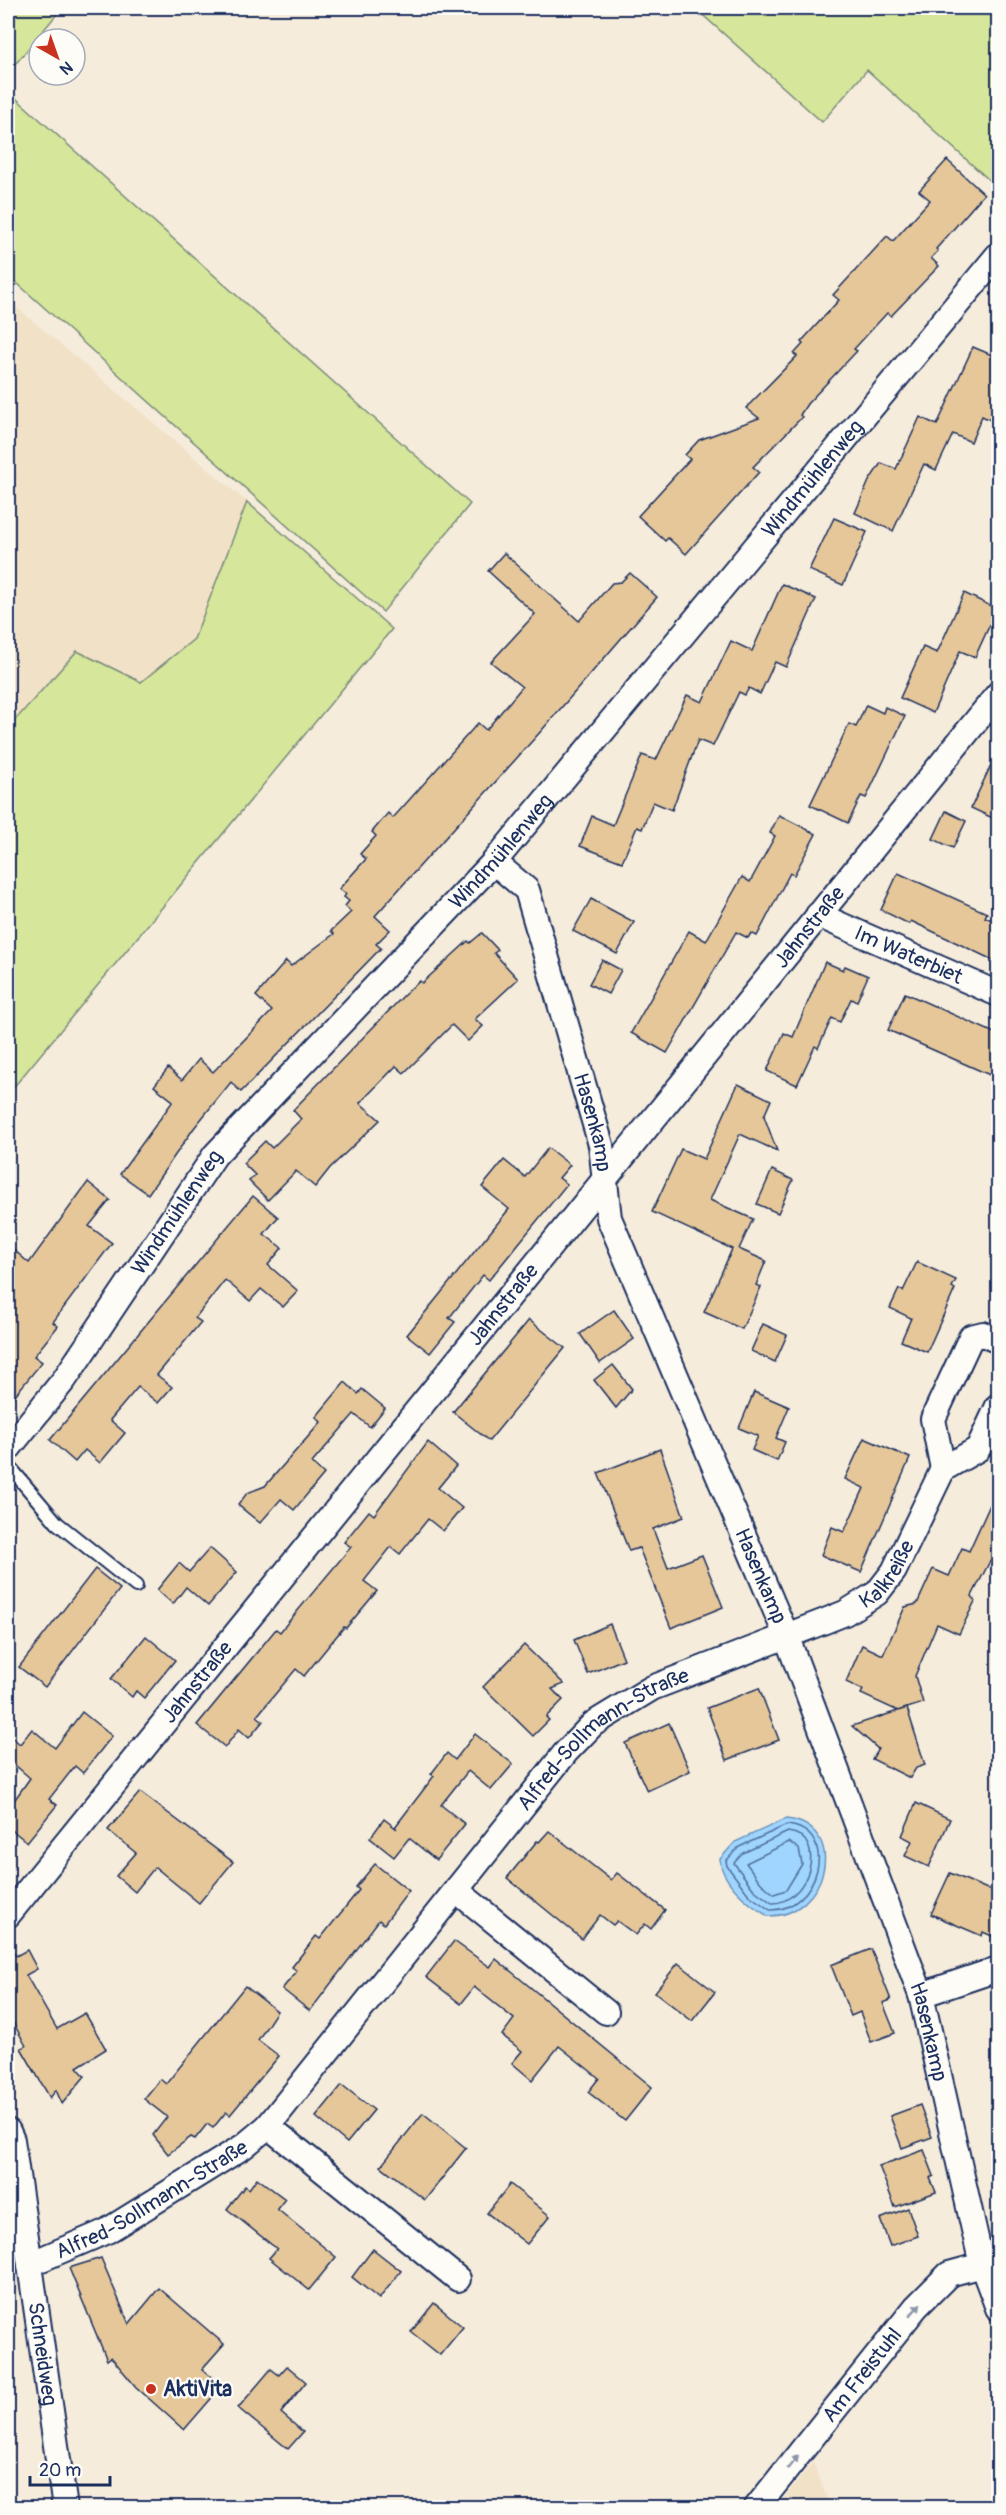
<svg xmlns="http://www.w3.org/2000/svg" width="1006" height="2515" font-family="Pangolin,sans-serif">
	<rect width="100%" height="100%" fill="#f6ecdb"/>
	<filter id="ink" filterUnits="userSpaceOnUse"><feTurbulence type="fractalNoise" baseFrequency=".0167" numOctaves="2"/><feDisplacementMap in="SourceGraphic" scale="12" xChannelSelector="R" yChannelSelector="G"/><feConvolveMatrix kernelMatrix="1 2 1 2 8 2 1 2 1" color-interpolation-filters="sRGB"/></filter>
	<g filter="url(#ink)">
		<!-- built -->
		<g fill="#f1e1c7">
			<path d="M 8,300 L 247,502 L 194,639 L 141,682 L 76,651 L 8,728 Z"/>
			<path d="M 813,2462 L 831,2507 L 777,2507 Z"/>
		</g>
		<!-- green -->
		<g fill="#d6e69a" stroke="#788a7c" stroke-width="1.5">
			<path d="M 8,8 L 62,8 L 8,73 Z"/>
			<path d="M 695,8 L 998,8 L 998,188 L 867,70 L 822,122 Z"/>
			<path d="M 9,92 L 470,504 L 383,612 L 8,275 Z"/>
			<path d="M 247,502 L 392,629 L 8,1094 L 8,728 L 77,651 L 141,682 L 194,639 Z"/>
		</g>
		<!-- water -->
		<path fill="#9fd5fe" stroke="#6a93be" stroke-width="1.5" d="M 786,1819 C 851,1826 826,1918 768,1916 C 749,1905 721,1882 720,1859 L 735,1842 Z"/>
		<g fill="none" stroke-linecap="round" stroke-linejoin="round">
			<!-- shore -->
			<g stroke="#50719e" stroke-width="1.5">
				<path d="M 787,1825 C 842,1831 817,1912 770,1910 L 749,1895 L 727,1866 L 726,1861 L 739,1847 Z"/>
				<path d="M 788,1832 C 830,1837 807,1904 772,1903 L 754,1890 L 734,1863 L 743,1853 Z"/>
				<path d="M 789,1842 L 799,1849 L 802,1864 L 786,1890 L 774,1894 L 761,1883 L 746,1863 Z"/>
			</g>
		</g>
		<!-- building -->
		<g fill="#e6c799" stroke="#1b2f5e" stroke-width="1.5">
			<path d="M 947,160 L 984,194 L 936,249 L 938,251 L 931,258 L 939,266 L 891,316 L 887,313 L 854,349 L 857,351 L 807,404 L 800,415 L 802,417 L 753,467 L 759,472 L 686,554 L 668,538 L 665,541 L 638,516 L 690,459 L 685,455 L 699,440 L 759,418 L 746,408 L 797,356 L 794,354 L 803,344 L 801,342 L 839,300 L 833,295 L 887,236 L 893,241 L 930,200 L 919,191 Z"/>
			<path d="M 973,347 L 999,358 L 999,424 L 982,416 L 971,442 L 953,434 L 936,470 L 924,464 L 893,531 L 855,513 L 869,481 L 881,463 L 896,469 L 920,417 L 937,425 Z"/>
			<path d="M 834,518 L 867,532 L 843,585 L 809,570 Z"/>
			<path d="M 504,553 L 579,621 L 612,583 L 621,582 L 630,573 L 657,597 L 542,730 L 375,916 L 390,930 L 376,944 L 381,948 L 241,1092 L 231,1082 L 194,1128 L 148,1194 L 120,1174 L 173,1101 L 154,1086 L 168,1068 L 182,1080 L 199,1059 L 213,1072 L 272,1011 L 256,996 L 286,961 L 291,966 L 334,934 L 331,931 L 351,912 L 345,906 L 349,901 L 344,897 L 346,894 L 339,889 L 366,859 L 360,854 L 376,836 L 372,832 L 388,813 L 393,818 L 478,723 L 486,730 L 522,687 L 491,662 L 535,614 L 488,571 Z"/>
			<path d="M 782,584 L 816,599 L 786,667 L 775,662 L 760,694 L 749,688 L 745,695 L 739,692 L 713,746 L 698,740 L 672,810 L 653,802 L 642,829 L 637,827 L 622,862 L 580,846 L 592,816 L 613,825 L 642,755 L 656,760 L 687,695 L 702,702 L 731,641 L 752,651 Z"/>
			<path d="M 964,593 L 997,609 L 975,657 L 960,651 L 933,713 L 900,698 L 923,647 L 937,653 Z"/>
			<path d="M 866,705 L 883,713 L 885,707 L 905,716 L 866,798 L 861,796 L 848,823 L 810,805 L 849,724 L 856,727 Z"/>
			<path d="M 999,748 L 999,821 L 971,808 Z"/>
			<path d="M 946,811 L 966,821 L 953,848 L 933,839 Z"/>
			<path d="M 779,815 L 816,834 L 794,875 L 790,873 L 757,936 L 751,933 L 748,938 L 736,932 L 667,1053 L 631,1033 L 689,931 L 706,941 L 742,877 L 750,882 L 775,836 L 770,833 Z"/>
			<path d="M 898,873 L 987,913 L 985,917 L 999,923 L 999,963 L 911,921 L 909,924 L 881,910 Z"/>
			<path d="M 591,899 L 634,922 L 617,954 L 573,931 Z"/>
			<path d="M 482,933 L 498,950 L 494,953 L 518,979 L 475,1019 L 483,1026 L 468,1041 L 452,1025 L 404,1073 L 396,1066 L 360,1103 L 380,1120 L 330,1168 L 315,1187 L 296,1171 L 268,1200 L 249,1181 L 255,1175 L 243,1163 L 265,1141 L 272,1148 L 301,1119 L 293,1110 L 410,989 L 420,981 L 422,983 L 468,941 L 470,943 Z"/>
			<path d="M 602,960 L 621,970 L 608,994 L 589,984 Z"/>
			<path d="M 825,962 L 843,970 L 845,966 L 868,976 L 857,1001 L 851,999 L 840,1022 L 832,1018 L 818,1048 L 815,1046 L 797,1085 L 767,1071 L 784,1033 L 793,1037 Z"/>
			<path d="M 905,993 L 999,1035 L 999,1079 L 888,1030 Z"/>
			<path d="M 738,1084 L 771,1100 L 764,1116 L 777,1151 L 740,1134 L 710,1200 L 753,1219 L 739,1249 L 766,1261 L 756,1285 L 761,1287 L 742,1329 L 704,1312 L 732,1249 L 652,1212 L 681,1149 L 704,1159 Z"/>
			<path d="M 548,1148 L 570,1165 L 559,1178 L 567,1184 L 489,1280 L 483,1275 L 449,1318 L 455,1322 L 430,1353 L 407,1335 L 509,1209 L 482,1187 L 504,1160 L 525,1177 Z"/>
			<path d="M 772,1170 L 793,1180 L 778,1213 L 757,1204 Z"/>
			<path d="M 88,1182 L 110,1200 L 89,1226 L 112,1243 L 53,1322 L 58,1326 L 34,1356 L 42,1362 L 8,1404 L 8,1245 L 29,1263 Z"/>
			<path d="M 253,1196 L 278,1217 L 264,1234 L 282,1248 L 268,1265 L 298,1291 L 283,1307 L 261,1289 L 250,1301 L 225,1280 L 195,1318 L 201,1322 L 157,1375 L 172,1387 L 158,1403 L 138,1387 L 110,1420 L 125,1433 L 100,1463 L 85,1450 L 75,1462 L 50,1440 Z"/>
			<path d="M 917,1262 L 956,1280 L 952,1287 L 955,1289 L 927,1352 L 901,1341 L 911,1318 L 890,1308 L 899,1289 L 903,1291 Z"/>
			<path d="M 614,1310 L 634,1339 L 600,1363 L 580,1334 Z"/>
			<path d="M 529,1320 L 565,1348 L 489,1441 L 453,1412 Z"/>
			<path d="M 763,1324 L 787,1335 L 775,1362 L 751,1351 Z"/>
			<path d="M 613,1365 L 632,1389 L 616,1408 L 594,1380 Z"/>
			<path d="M 345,1382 L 358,1394 L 362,1389 L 385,1408 L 370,1427 L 354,1414 L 312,1463 L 324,1474 L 294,1510 L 281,1499 L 260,1523 L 238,1505 L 247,1493 L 265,1486 L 321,1422 L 316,1417 Z"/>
			<path d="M 754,1392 L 789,1407 L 776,1438 L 785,1442 L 777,1461 L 752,1450 L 758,1436 L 739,1428 Z"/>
			<path d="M 864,1438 L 910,1458 L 861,1572 L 821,1555 L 832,1527 L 844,1532 L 864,1488 L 845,1479 Z"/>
			<path d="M 428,1442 L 456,1466 L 438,1488 L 462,1508 L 443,1531 L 428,1519 L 400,1554 L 391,1547 L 364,1581 L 377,1591 L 346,1628 L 344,1627 L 304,1676 L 296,1669 L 257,1716 L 263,1721 L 249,1738 L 239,1729 L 225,1747 L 197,1725 L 276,1629 L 280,1632 L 351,1547 L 344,1542 L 369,1511 L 374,1515 Z"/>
			<path d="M 660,1449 L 684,1517 L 653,1529 L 668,1568 L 702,1555 L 723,1607 L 671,1628 L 639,1548 L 629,1551 L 598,1473 Z"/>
			<path d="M 999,1485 L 999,1565 L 990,1561 L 972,1596 L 975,1601 L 959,1634 L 937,1624 L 915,1676 L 923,1703 L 898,1711 L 861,1694 L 863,1690 L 846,1682 L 862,1645 L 883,1655 L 905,1607 L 917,1604 L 933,1569 L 949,1576 L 962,1548 L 969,1551 Z"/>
			<path d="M 210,1548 L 237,1572 L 208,1606 L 186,1587 L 173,1604 L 157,1590 L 179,1563 L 189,1572 Z"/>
			<path d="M 95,1569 L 120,1589 L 45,1687 L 19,1667 Z"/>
			<path d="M 610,1624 L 624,1659 L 588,1674 L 574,1640 Z"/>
			<path d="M 146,1636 L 175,1660 L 144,1698 L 136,1691 L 132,1697 L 111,1679 Z"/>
			<path d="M 524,1645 L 564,1684 L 552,1689 L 563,1700 L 546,1717 L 549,1720 L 533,1736 L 483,1687 Z"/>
			<path d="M 759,1688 L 779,1740 L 727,1760 L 707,1708 Z"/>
			<path d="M 907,1708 L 925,1765 L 916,1768 L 910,1778 L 872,1759 L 878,1749 L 852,1726 Z"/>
			<path d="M 82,1712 L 112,1736 L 83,1773 L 75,1766 L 49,1799 L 57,1805 L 27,1842 L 8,1827 L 8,1809 L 30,1778 L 8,1759 L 8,1734 L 20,1744 L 32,1729 L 55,1748 Z"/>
			<path d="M 669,1723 L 690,1771 L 647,1791 L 625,1743 Z"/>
			<path d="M 475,1734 L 513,1764 L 491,1790 L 468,1771 L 441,1805 L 465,1824 L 436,1860 L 409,1838 L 394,1857 L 370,1838 L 384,1819 L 397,1829 L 395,1827 L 434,1776 L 431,1774 L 447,1753 L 455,1760 Z"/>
			<path d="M 140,1792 L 233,1862 L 199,1903 L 155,1867 L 135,1892 L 116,1876 L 136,1853 L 108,1830 Z"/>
			<path d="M 916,1803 L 950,1819 L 929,1867 L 905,1856 L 912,1841 L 902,1836 Z"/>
			<path d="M 549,1831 L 611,1880 L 617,1873 L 665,1910 L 651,1929 L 645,1924 L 636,1935 L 617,1921 L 613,1925 L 600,1915 L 582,1939 L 507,1878 L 537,1841 L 539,1842 Z"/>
			<path d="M 375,1864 L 409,1891 L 384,1924 L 379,1920 L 310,2011 L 282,1989 L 297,1971 L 292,1967 L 316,1936 L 320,1939 L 359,1890 L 356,1887 Z"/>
			<path d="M 950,1873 L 999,1894 L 999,1939 L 983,1932 L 982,1936 L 931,1914 Z"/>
			<path d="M 8,1941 L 16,1956 L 27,1950 L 37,1969 L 26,1975 L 57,2029 L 85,2013 L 106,2049 L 77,2067 L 85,2076 L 62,2104 L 56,2090 L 50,2098 L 21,2048 L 26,2046 L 8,2013 Z"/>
			<path d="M 454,1941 L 490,1967 L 496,1959 L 652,2087 L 625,2121 L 588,2092 L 599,2078 L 559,2046 L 532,2080 L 512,2063 L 522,2051 L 502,2035 L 514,2019 L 474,1987 L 461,2004 L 426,1977 Z"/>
			<path d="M 871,1949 L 891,2000 L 883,2003 L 895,2033 L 871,2042 L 860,2012 L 851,2016 L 831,1965 Z"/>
			<path d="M 678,1963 L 715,1992 L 692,2021 L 655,1992 Z"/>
			<path d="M 245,1986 L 277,2011 L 258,2040 L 279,2056 L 230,2115 L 226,2112 L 213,2128 L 207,2124 L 195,2139 L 191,2137 L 168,2154 L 153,2135 L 167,2117 L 144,2099 L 160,2079 L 166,2084 Z"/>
			<path d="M 342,2085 L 374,2110 L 347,2143 L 316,2117 Z"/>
			<path d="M 920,2105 L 932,2137 L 902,2148 L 890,2116 Z"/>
			<path d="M 423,2113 L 466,2148 L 425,2200 L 381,2166 Z"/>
			<path d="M 924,2150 L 934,2176 L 930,2178 L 936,2192 L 895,2207 L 879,2166 Z"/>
			<path d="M 257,2178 L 285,2199 L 277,2209 L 336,2257 L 309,2290 L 269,2258 L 277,2249 L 227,2209 L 245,2186 L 249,2189 Z"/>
			<path d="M 510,2184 L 550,2216 L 527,2244 L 487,2213 Z"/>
			<path d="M 908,2208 L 918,2236 L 890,2246 L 880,2219 Z"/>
			<path d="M 373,2249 L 401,2271 L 379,2299 L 352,2277 Z"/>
			<path d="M 101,2258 L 129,2324 L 159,2288 L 224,2344 L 202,2369 L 222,2386 L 184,2430 L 136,2387 L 111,2357 L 107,2360 L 69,2268 Z"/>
			<path d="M 434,2303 L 463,2327 L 440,2355 L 411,2332 Z"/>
			<path d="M 287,2366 L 306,2382 L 281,2413 L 303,2432 L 288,2449 L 238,2408 L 271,2369 L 279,2375 Z"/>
		</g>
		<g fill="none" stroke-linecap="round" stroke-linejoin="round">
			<defs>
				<path id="lane" d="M 8,1465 L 57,1523 L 136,1586"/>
				<g id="street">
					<path id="s1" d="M 494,862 L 527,890 L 601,1145 L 609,1218 L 786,1635 L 921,1995 L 982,2265 L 998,2308"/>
					<path id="s2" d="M 818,915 L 998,994"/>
					<path id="s3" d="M 8,1449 L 64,1380 L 215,1155 L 494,862 L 998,255"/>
					<path d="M 943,1469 L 933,1419 L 971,1337 L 983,1334 L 998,1341"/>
					<path d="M 456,1890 L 606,2012"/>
					<path id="s4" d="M 8,1915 L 998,694"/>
					<path d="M 921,1995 L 998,1969"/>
					<path d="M 268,2126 L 458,2279"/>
					<path id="s5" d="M 8,2131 L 12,2140 L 65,2508"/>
					<path id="s6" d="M 30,2264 L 107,2231 L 244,2146 L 268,2126 L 566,1752 L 593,1724 L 652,1688 L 825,1621 L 845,1613 L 877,1593 L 894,1571 L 943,1469 L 978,1449 L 998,1406"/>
					<path id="s7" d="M 756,2508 L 916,2307 L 949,2274 L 982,2265"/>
				</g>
			</defs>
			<!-- lane casing -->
			<use href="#lane" stroke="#1b2f5e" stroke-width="16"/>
			<!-- street casing -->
			<use href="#street" stroke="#1b2f5e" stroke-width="28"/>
			<!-- lane -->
			<use href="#lane" stroke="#fdfcf7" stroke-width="12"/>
			<!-- street -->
			<use href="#street" stroke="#fdfcf7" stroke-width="24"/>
		</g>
		<!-- one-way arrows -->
		<defs><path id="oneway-solid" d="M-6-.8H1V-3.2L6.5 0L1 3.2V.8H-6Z" transform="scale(1.5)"/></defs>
		<g fill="#8c96aa">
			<use href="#oneway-solid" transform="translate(915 2310) rotate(-49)"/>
			<use href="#oneway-solid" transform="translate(793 2462) rotate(-51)"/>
		</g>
	</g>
	<!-- markers -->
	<circle fill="#c8321e" stroke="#fdfcf7" stroke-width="2" cx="151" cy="2389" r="6"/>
	<g text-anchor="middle" stroke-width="4.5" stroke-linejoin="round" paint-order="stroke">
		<!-- street labels -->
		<g font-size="21" fill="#1b2f5e" stroke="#fdfcf7">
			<text dy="7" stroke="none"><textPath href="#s3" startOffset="1263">Windmühlenweg</textPath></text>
			<text dy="7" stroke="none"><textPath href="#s3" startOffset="777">Windmühlenweg</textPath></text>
			<text dy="7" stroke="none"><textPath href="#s4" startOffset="1272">Jahnstraße</textPath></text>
			<text dy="7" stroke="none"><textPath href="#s2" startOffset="99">Im Waterbiet</textPath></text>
			<text dy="7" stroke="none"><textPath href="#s1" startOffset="285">Hasenkamp</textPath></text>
			<text dy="7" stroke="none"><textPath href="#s3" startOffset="291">Windmühlenweg</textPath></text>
			<text dy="7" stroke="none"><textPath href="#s4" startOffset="786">Jahnstraße</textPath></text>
			<text dy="7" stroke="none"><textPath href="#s6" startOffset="1128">Kalkreiße</textPath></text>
			<text dy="7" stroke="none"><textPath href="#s1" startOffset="771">Hasenkamp</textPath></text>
			<text dy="7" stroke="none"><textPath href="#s4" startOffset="300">Jahnstraße</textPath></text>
			<text dy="7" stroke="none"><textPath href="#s6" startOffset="792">Alfred-Sollmann-Straße</textPath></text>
			<text dy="7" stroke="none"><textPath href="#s1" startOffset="1257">Hasenkamp</textPath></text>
			<text dy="7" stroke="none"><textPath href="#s6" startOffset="138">Alfred-Sollmann-Straße</textPath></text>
			<text dy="7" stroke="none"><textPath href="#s5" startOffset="226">Schneidweg</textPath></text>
			<text dy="7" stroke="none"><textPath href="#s7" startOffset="170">Am Freistuhl</textPath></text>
		</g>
		<!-- poi labels -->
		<g font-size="21" font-weight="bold" fill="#1b2f5e" stroke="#fdfcf7" text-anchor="start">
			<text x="163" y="2396">AktiVita</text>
		</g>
	</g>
	<!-- margin -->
	<rect width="1006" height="2515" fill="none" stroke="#fdfcf7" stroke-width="30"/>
	<rect x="15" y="15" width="976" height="2485" fill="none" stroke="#1b2f5e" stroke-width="2" filter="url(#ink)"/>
	<!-- north arrow -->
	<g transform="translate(57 57) rotate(140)"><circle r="28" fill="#fdfcf7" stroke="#a3aaba" stroke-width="1.5"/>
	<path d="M0-4.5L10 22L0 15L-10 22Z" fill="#c8321e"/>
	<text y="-9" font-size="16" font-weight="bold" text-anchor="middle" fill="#1b2f5e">N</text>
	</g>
	<!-- scale -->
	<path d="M30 2476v9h80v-9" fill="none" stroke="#1b2f5e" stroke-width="3"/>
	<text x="39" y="2476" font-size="18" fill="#1b2f5e" stroke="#fdfcf7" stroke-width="4.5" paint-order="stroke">20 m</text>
</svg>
